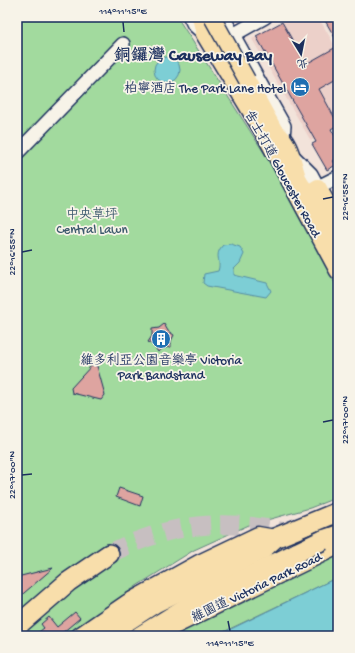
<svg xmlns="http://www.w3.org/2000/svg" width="355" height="653" font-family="'Gochi Hand','LXGW WenKai TC',sans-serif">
	<rect width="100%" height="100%" fill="#f2e3da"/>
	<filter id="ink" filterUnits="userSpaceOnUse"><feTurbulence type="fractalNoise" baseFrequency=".025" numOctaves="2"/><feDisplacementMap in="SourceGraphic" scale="8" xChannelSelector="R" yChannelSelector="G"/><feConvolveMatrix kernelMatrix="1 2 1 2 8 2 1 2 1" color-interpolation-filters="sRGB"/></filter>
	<g filter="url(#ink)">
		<!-- built -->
		<path fill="#ecd0c9" d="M 291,17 L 318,17 L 338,51 L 338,125 L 311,141 L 252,39 Z"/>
		<!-- green -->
		<g fill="#a2da9e" stroke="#5e847e">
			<path d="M 17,17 L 177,17 L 268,159 L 338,289 L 338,497 L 310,508 L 249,525 L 194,550 L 138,585 L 65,636 L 18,636 L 71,589 L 114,560 L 105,544 L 60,576 L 17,613 Z"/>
			<path d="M 338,553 L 338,577 L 215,636 L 166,636 Z"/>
		</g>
		<!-- water -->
		<g fill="#7dced5" stroke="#568ea5">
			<circle cx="167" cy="70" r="13"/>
			<path d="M 231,244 L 240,247 L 244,254 L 240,263 L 234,269 L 234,275 L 267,283 L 271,291 L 266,297 L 207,286 L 203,283 L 204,274 L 218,271 C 222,260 213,256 223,245 Z"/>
			<path d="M 338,577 L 338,636 L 215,636 L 231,629 Z"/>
		</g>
		<!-- building -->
		<g fill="#dea4a0" stroke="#1b2f5e">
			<path d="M 323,17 L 338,17 L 338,43 Z"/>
			<path d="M 282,22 L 306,64 L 338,46 L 338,78 L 319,89 L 338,124 L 338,125 L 331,129 L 338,141 L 338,158 L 333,161 L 336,165 L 327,170 L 312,144 L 316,142 L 256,36 Z"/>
			<path d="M 164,324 L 168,331 L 174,335 L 171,341 L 171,347 L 163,348 L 158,352 L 154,346 L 148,342 L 152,336 L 152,329 L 159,328 Z"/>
			<path d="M 92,365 L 97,366 L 105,395 L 101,400 L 72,393 L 71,388 Z"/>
			<path d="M 119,488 L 143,496 L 140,506 L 116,497 Z"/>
			<path d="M 53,568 L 17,599 L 17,577 Z"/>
			<path d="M 75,612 L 80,618 L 62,633 L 35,635 L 44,628 L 41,624 L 49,617 L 57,627 Z"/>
		</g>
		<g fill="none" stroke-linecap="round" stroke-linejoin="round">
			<!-- highway-tunnel -->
			<path stroke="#c7bfc1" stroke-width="19" stroke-dasharray="19 10" stroke-linecap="butt" d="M 109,554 C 186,514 252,519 332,545"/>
			<defs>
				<g id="minor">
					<path d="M 190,17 L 194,25 L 204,34"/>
					<path d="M 223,17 L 284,126 L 283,137"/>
					<path d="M 224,36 L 233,35 L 265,17"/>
					<path d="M 17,153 L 123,44"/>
					<path d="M 292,155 L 311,174 L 318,187 L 338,177"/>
				</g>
				<g id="major">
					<path d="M 200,17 L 204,34 L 265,135 L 338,271"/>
					<path d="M 247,80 L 275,131 C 292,143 292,162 299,180 C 301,185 305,189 308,193 L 318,187 L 338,223"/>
					<path d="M 160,633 L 338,546"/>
					<path d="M 79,636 L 127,603 L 199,563 L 258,535 L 275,538"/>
				</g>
				<g id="highway">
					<path d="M 308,193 L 338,243"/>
					<path d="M 323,540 L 338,535"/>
					<path d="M 17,626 L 68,582 L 109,554"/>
					<path d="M 104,636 L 155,603 L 263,549 L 275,538 L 338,512"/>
					<path d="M 140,636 L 187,607 L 298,552"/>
				</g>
			</defs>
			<!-- minor casing -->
			<use href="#minor" stroke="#1b2f5e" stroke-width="16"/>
			<!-- major casing -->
			<use href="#major" stroke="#1b2f5e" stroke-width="19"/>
			<!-- highway casing -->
			<use href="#highway" stroke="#1b2f5e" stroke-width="22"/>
			<!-- minor -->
			<use href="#minor" stroke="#f7f3e8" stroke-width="13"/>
			<!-- major -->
			<use href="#major" stroke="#f8deab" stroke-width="16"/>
			<!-- highway -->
			<use href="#highway" stroke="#f8deab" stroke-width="19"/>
			<defs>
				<path id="major-bridge" d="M 212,17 L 247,80"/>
				<path id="highway-bridge" d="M 298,552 L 323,540"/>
			</defs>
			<!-- major-bridge casing -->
			<use href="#major-bridge" stroke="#1b2f5e" stroke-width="19" stroke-linecap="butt"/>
			<!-- highway-bridge casing -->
			<use href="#highway-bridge" stroke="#1b2f5e" stroke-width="22" stroke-linecap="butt"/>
			<!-- major-bridge -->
			<use href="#major-bridge" stroke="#f8deab" stroke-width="16"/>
			<!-- highway-bridge -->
			<use href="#highway-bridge" stroke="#f8deab" stroke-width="19"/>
		</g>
	</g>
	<!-- ticks -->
	<path fill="none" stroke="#1b2f5e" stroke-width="1.5" d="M 123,22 L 124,32M 323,199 L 333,197M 22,252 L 32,250M 323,422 L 333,420M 22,475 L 32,474M 228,621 L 230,631"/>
	<!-- icons -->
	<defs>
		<symbol id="hotel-disc" viewBox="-11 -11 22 22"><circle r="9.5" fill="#1f6fb2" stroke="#f7f3e8"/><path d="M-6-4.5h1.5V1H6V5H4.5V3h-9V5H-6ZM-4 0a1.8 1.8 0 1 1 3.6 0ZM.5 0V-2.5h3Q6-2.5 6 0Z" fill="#fff"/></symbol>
		<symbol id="building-disc" viewBox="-11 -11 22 22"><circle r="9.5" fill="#1f6fb2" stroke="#f7f3e8"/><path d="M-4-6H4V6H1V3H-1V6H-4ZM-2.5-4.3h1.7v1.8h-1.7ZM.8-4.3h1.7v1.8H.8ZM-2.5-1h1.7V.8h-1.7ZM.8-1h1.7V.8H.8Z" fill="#fff"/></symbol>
	</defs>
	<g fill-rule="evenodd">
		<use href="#hotel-disc" x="289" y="76" width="22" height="22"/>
		<use href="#building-disc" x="150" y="328" width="22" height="22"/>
	</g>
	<g text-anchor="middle" stroke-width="3.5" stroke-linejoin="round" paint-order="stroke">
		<!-- poi labels -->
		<g font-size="13" fill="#1b2f5e" stroke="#f7f3e8" text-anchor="end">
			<text x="286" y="92">柏寧酒店 The Park Lane Hotel</text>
			<text x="161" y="364" text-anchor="middle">維多利亞公園音樂亭 Victoria<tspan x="161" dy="15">Park Bandstand</tspan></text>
		</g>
		<!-- street labels -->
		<g font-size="13" fill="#1b2f5e" stroke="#f7f3e8">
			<text transform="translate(284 173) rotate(61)" y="5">告士打道 Gloucester Road</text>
			<text transform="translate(256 586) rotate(-26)" y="5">維園道 Victoria Park Road</text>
		</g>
		<!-- park labels -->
		<g font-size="13" fill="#3d5a6e" stroke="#f7f3e8">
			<text x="92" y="218">中央草坪<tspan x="92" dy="15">Central Lawn</tspan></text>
		</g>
		<!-- district labels -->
		<g font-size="17" font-weight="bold" fill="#1b2f5e" stroke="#f7f3e8">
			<text x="193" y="60">銅鑼灣 Causeway Bay</text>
		</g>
	</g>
	<!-- margin -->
	<rect width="355" height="653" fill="none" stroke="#f7f3e8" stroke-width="44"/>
	<!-- north arrow -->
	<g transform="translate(301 54) rotate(170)" stroke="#f7f3e8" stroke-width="3" paint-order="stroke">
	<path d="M0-3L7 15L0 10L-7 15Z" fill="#1b2f5e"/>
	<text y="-6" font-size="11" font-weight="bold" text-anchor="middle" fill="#1b2f5e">北</text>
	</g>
	<rect x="22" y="22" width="311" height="609" fill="none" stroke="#1b2f5e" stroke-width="1.5"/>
	<g font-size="10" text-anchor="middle" fill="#1b2f5e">
		<text x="123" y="14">114°11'15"E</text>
		<text transform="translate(344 197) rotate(-90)" y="4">22°16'55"N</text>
		<text transform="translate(11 252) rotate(-90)" y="4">22°16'55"N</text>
		<text transform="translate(344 420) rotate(-90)" y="4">22°17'00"N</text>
		<text transform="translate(11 475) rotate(-90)" y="4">22°17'00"N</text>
		<text x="230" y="646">114°11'15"E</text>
	</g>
</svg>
